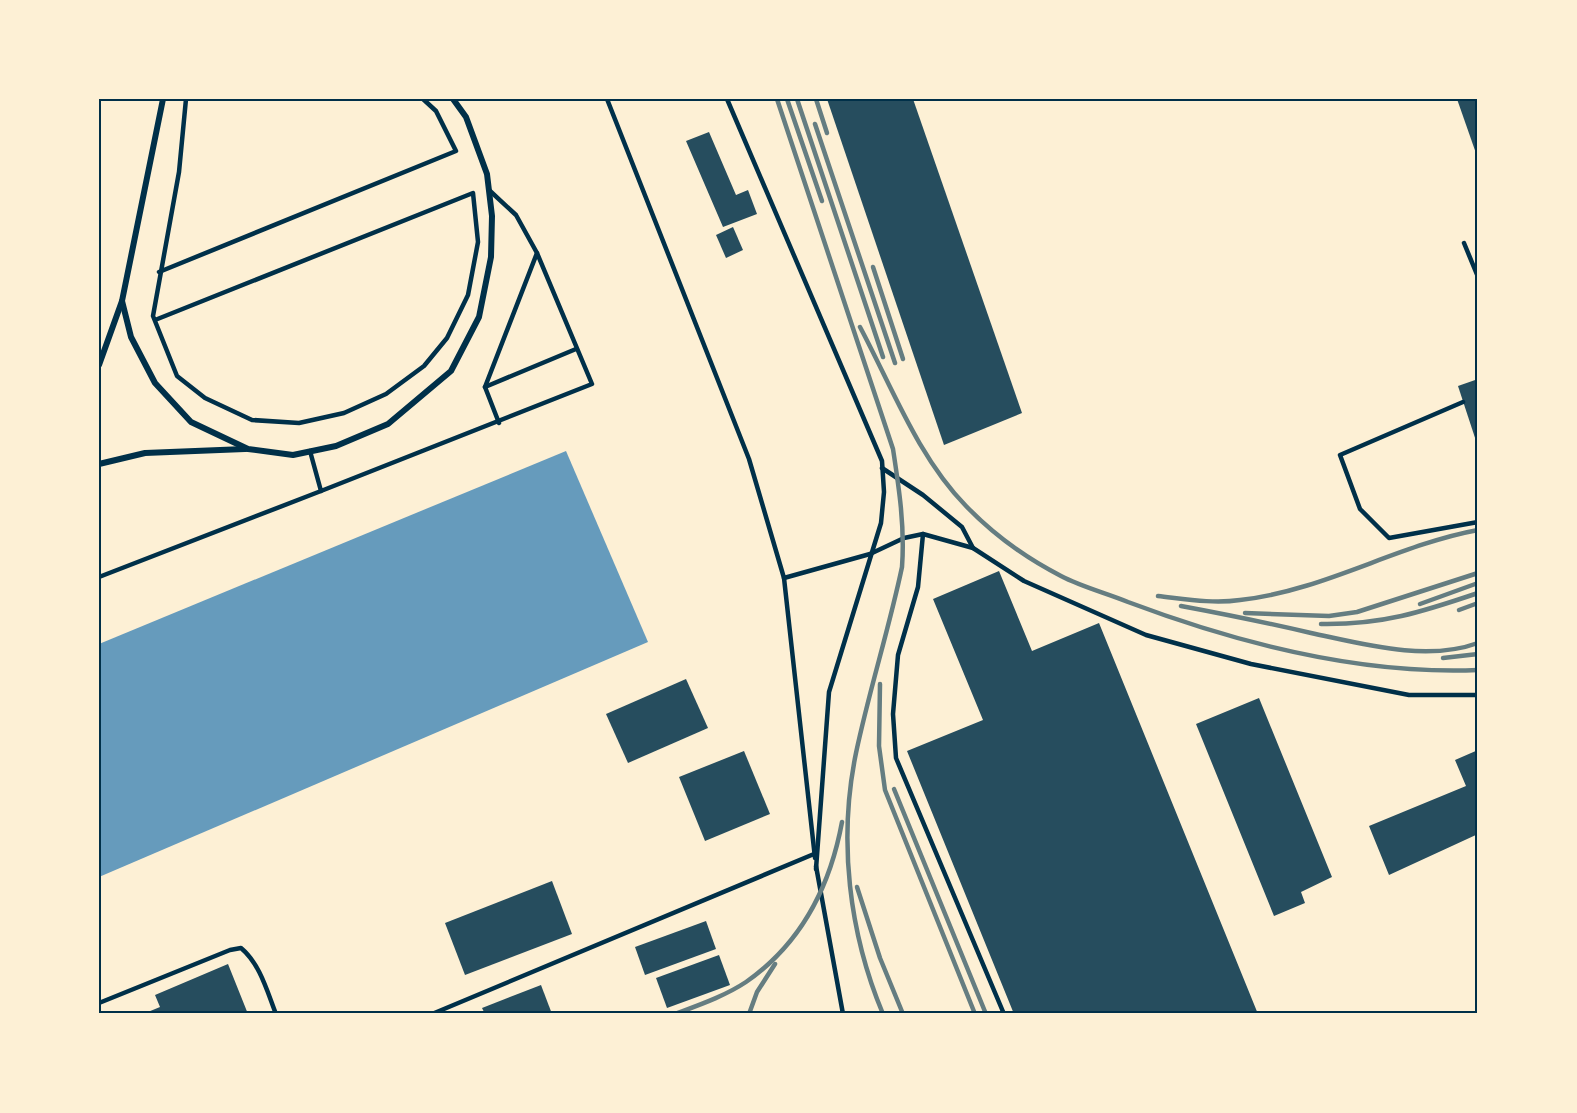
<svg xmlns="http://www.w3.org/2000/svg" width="1577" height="1113" font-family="'Roboto Condensed',sans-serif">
	<rect width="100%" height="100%" fill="#fdf0d5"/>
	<!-- water -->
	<path fill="#669bbc" d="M 566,451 L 648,642 L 99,877 L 99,644 Z"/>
	<!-- building -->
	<g fill="#264d5e">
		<path d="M 827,99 L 913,99 L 1022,413 L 944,445 Z"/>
		<path d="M 1457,99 L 1478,99 L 1478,159 Z"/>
		<path d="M 709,132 L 736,195 L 748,190 L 757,214 L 723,227 L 686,141 Z"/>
		<path d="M 733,227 L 743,250 L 726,258 L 716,235 Z"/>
		<path d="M 1478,379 L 1478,447 L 1458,386 Z"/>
		<path d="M 999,571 L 1032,651 L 1099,623 L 1258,1014 L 1014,1014 L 907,751 L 983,720 L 933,599 Z"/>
		<path d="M 686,679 L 708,728 L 628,763 L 606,714 Z"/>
		<path d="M 1259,698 L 1332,877 L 1301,892 L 1305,903 L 1274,916 L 1196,724 Z"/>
		<path d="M 1478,750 L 1478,834 L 1389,875 L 1369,826 L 1466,786 L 1455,760 Z"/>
		<path d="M 744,751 L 770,814 L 705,841 L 679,777 Z"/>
		<path d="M 552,881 L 572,934 L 465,975 L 445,923 Z"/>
		<path d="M 706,921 L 716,949 L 645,975 L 635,947 Z"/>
		<path d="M 719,955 L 730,985 L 667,1008 L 656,978 Z"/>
		<path d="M 228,964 L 248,1014 L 143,1014 L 160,1007 L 155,995 Z"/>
		<path d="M 541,985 L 552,1014 L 485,1014 L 482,1008 Z"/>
	</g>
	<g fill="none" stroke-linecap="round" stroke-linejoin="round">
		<!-- service -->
		<g stroke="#003049" stroke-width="4.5">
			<path d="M 607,99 L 749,459 L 784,578 L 870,554 L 904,538 L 923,534 L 973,548 L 1024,581 L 1146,635 L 1251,664 L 1409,695 L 1478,695"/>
			<path d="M 727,99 L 882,461 L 884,492 L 881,523 L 829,692 L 816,869"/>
			<path d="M 1464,243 L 1478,277"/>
			<path d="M 159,272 L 456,151 L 436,111 L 423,99"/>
			<path d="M 155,320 L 473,193 L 478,242 L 468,295 L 447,338 L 424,366 L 386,394 L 344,413 L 299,423 L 252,420 L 205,398 L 177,376 L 153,316 L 179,172 L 186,99"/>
			<path d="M 485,387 L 537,253"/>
			<path d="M 1463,402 L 1340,455 L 1360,509 L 1389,538 L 1478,522"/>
			<path d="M 499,423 L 485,387 L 576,349"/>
			<path d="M 310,451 L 321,491 L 592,384 L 537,253 L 516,215 L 489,190"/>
			<path d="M 882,468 L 923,495 L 962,527 L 973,548"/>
			<path d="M 923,534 L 918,587 L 898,655 L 893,714 L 896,758 L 1004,1014"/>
			<path d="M 99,577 L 321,491"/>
			<path d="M 784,578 L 815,858"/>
			<path d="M 816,866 L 843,1014"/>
			<path d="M 99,1003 L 230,950 L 241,948 C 260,964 267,991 276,1014"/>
			<path d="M 432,1014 L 814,854"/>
		</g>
		<!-- minor -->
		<g stroke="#003049" stroke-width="6">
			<path d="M 163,99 L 122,301 L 131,337 L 155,383 L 191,422 L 248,449 L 293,455 L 336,446 L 388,424 L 451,371 L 479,317 L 491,257 L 492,216 L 487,174 L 466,117 L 453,99"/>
			<path d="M 99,365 L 122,301"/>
			<path d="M 99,464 L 145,453 L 245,449"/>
		</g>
		<!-- rail -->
		<g stroke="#657d81" stroke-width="4.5">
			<path d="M 777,99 L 893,449 C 899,488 905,527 902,567 C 889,629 869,691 856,753 C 838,840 849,933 883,1014"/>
			<path d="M 787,99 L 822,201"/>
			<path d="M 797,99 L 883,357"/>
			<path d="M 816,99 L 827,133"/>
			<path d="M 815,124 L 895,363"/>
			<path d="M 873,267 L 903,359"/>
			<path d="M 860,327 C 892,387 918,457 966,506 C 993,534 1026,558 1061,576 C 1082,587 1106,593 1128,602 C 1237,643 1361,675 1478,670"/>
			<path d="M 1158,596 C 1185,599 1213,604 1240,600 C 1323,591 1397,545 1478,530"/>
			<path d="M 1420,604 L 1478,583"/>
			<path d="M 1181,606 C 1224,614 1268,623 1311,633 C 1363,644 1426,662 1478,643"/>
			<path d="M 1459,610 L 1478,603"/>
			<path d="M 1245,613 L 1329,616 L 1357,612 L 1478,573"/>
			<path d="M 1321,624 C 1382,625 1422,612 1478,593"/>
			<path d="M 1443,658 L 1478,654"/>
			<path d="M 880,684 L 879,746 L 885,790 L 975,1014"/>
			<path d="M 894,789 L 986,1014"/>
			<path d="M 857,887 L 880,958 L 903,1014"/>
			<path d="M 675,1014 C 699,1005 725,996 746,982 C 802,943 830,887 842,822"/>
			<path d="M 749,1014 L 757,992 L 775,964"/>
		</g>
	</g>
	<!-- border -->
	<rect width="1577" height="1113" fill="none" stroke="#fdf0d5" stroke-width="201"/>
	<rect x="100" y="100" width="1376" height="912" fill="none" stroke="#003049" stroke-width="2"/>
</svg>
